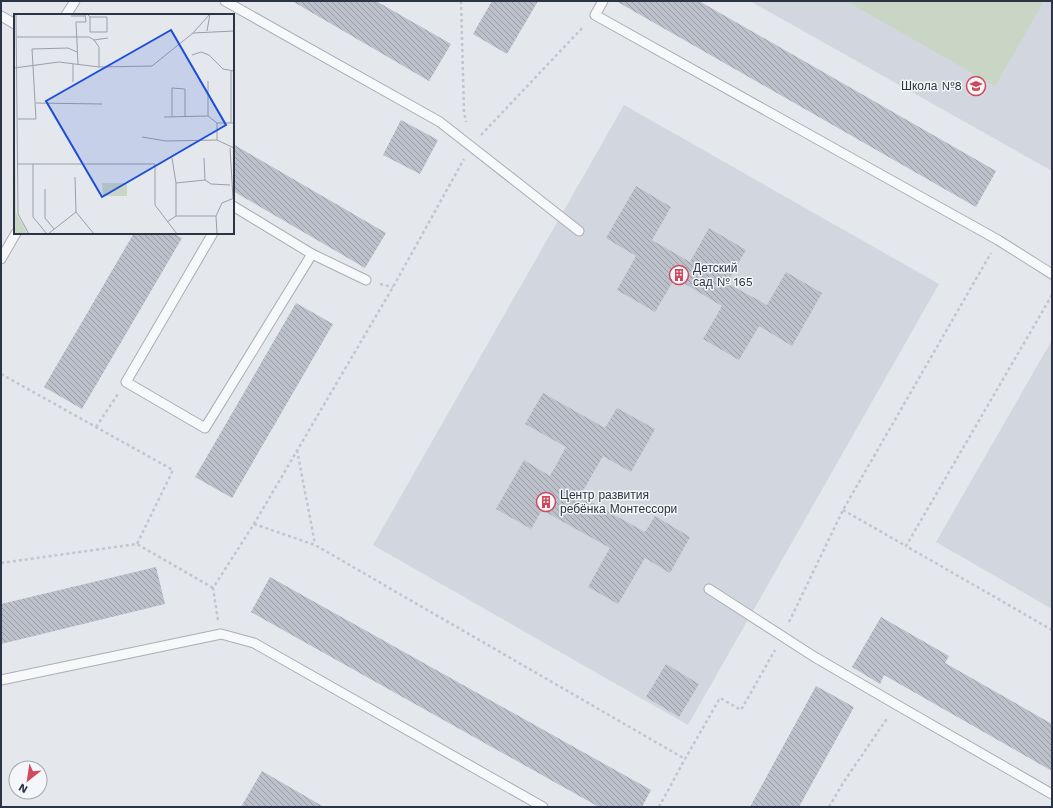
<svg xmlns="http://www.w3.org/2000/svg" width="1053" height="808" font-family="'Work Sans',sans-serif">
	<defs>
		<pattern id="building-back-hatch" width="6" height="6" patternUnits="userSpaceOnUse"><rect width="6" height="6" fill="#bbc0ca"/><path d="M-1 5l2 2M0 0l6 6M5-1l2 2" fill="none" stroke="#989da6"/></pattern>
	</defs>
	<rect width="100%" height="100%" fill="#e4e7ec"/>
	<!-- built -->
	<g fill="#d2d6de">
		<path d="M 750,1 L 1052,1 L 1052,171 Z"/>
		<path d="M 624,105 L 939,284 L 688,725 L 373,545 Z"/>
		<path d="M 1052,340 L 1052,609 L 936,542 Z"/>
	</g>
	<!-- garden -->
	<path fill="#c9d6c5" d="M 846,1 L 1040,1 L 1043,3 L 995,86 Z"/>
	<!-- building -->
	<g fill="url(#building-back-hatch)">
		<path d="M 292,1 L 376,1 L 451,44 L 429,81 Z"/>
		<path d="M 492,1 L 538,1 L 507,54 L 473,34 Z"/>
		<path d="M 616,1 L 699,1 L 996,171 L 976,207 Z"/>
		<path d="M 401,120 L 438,140 L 420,174 L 383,155 Z"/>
		<path d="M 233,144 L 386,233 L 365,268 L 233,191 Z"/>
		<path d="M 636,186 L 671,207 L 652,240 L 690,262 L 709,228 L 746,250 L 727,283 L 767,305 L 786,272 L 822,293 L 792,346 L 759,326 L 739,360 L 703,339 L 722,306 L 675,278 L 655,312 L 617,290 L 636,256 L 606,238 Z"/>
		<path d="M 134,233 L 173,233 L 182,238 L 82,409 L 44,387 Z"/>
		<path d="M 296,303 L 333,324 L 232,498 L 195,477 Z"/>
		<path d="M 543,393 L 605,428 L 617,408 L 655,429 L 631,472 L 603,456 L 580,496 L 645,532 L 655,516 L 690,537 L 670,573 L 645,558 L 618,604 L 588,587 L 610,548 L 542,510 L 531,529 L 496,509 L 524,460 L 550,476 L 566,447 L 525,424 Z"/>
		<path d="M 156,567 L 165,604 L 1,644 L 1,604 Z"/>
		<path d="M 270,577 L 651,790 L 642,807 L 599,807 L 251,612 Z"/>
		<path d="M 881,617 L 949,656 L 945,663 L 1052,724 L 1052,771 L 884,675 L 880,684 L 852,667 Z"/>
		<path d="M 666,664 L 699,684 L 679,717 L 646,697 Z"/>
		<path d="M 816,686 L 854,707 L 799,807 L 750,807 Z"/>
		<path d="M 262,771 L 324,807 L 241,807 Z"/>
	</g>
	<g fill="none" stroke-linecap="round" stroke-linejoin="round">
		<defs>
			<g id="service">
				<path d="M 225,1 L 440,122 L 579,231"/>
				<path d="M 603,1 L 595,15 L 998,240 L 1052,274"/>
				<path d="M 66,15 L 75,1"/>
				<path d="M 1,16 L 15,24"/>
				<path d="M 233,206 L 312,254 L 366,280"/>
				<path d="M 213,233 L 126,382 L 205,428 L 312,254"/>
				<path d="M 1,259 L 16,233"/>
				<path d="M 709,589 L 813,656 L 897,705 L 1052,794"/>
				<path d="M 1,680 L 221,634 L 254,643 L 543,807"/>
			</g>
		</defs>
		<!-- service casing -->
		<use href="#service" stroke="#a9aeb7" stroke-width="11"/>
		<!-- path -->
		<g stroke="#c2c5cb" stroke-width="2.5" stroke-dasharray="3 3" stroke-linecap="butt">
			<path d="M 461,1 L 464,112 L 466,122"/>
			<path d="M 481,135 L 584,26"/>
			<path d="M 380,284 L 393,287"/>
			<path d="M 1052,295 L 906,546 L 1052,630"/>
			<path d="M 1,374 L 173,470 L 137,544"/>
			<path d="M 96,427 L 118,394"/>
			<path d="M 297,450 L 315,544"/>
			<path d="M 843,510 L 906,546"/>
			<path d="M 254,524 L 315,545 L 685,759"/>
			<path d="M 1,563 L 137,544 L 213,588"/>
			<path d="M 218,620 L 213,588 L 254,524 L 393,287 L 464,159"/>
			<path d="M 789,622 L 843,510 L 991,253"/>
			<path d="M 659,807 L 685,759 L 720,698 L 741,710 L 775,650"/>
			<path d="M 829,807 L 843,783 L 888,717"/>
		</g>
		<!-- service -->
		<use href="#service" stroke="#f7f8fa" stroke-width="9"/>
	</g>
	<!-- icons -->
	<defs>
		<symbol id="school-ring" viewBox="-11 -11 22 22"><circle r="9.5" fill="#f4f6f9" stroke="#d1495b" stroke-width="1.5"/><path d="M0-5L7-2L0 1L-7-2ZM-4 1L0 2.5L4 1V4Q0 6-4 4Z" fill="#d1495b"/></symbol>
		<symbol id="building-ring" viewBox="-11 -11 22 22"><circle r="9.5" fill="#f4f6f9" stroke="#d1495b" stroke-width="1.5"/><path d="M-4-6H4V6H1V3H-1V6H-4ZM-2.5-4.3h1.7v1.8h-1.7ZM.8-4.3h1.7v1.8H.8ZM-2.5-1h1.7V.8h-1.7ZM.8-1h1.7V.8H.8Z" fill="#d1495b"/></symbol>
	</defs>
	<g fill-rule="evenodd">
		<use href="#school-ring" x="965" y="75" width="22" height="22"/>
		<use href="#building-ring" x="668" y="264" width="22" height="22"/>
		<use href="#building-ring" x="535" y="491" width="22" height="22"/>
	</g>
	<g text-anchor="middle" stroke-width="3" stroke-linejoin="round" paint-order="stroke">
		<!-- poi labels -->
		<g font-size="12" fill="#2b3445" stroke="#f4f6f9" text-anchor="start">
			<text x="962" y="90" text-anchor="end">Школа №8</text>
			<text x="693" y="272">Детский<tspan x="693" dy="14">сад № 165</tspan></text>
			<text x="560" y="499">Центр развития<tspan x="560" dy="14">ребёнка Монтессори</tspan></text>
		</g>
	</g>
	<!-- overview -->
	<g transform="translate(14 14)">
		<rect width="220" height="220" fill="#e4e7ec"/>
		<path d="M 0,68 L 2,199 L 14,220 L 0,220 Z" fill="#c9d6c5"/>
		<path d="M 88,169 L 113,169 L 113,182 L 89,182 Z" fill="#c9d6c5"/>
		<path fill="none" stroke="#9a9fa9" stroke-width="1" d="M 2,0 L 4,200 L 15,220M 73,0 L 76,3 L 76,18 L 93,18 L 93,3 L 76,3M 57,2 L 71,2M 193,17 L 196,0M 179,19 L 196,0M 3,23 L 75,23 L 80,26 L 85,33 L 85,53M 80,26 L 94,24M 178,41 L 187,38 L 195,41 L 209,55 L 220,57M 64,50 L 62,8 L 72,8 L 71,0M 0,54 L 45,48 L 85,53 L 138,52 L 179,19 L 220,17M 217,57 L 217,109M 59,68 L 59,50M 22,89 L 88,90M 158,102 L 158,74 L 171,75 L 171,102M 194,102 L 203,109 L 220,109M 150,103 L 194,102 L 194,67M 4,105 L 22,105 L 18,35 L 54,34 L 63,38M 128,123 L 152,127 L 203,126 L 220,134M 203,126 L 203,109M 216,134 L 219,184M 158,144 L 162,169 L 162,202M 190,144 L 191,166M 3,150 L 141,150 L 141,191 L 163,220M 19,150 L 19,203 L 33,220M 61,163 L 62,198 L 80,220M 162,169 L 191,166 L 197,170 L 216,171M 31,175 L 31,204 L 40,215M 202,202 L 203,220M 153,208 L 162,202 L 202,202 L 208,189 L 220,184M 34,220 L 62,198"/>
		<path fill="#1d4ed8" fill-opacity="0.15" stroke="#1d4ed8" stroke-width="2" d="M 157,16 L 212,111 L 88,183 L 32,87 Z"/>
		<rect width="220" height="220" fill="none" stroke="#2b3445" stroke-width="2"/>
	</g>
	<!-- border -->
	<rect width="1053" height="808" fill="none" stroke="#2b3445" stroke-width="4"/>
	<!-- north arrow -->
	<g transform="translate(28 780) rotate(210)"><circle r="19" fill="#f4f6f9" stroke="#a4a8b1"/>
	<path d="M0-3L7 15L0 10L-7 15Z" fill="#d1495b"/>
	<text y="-6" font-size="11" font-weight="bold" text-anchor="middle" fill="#2b3445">N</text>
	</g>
</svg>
